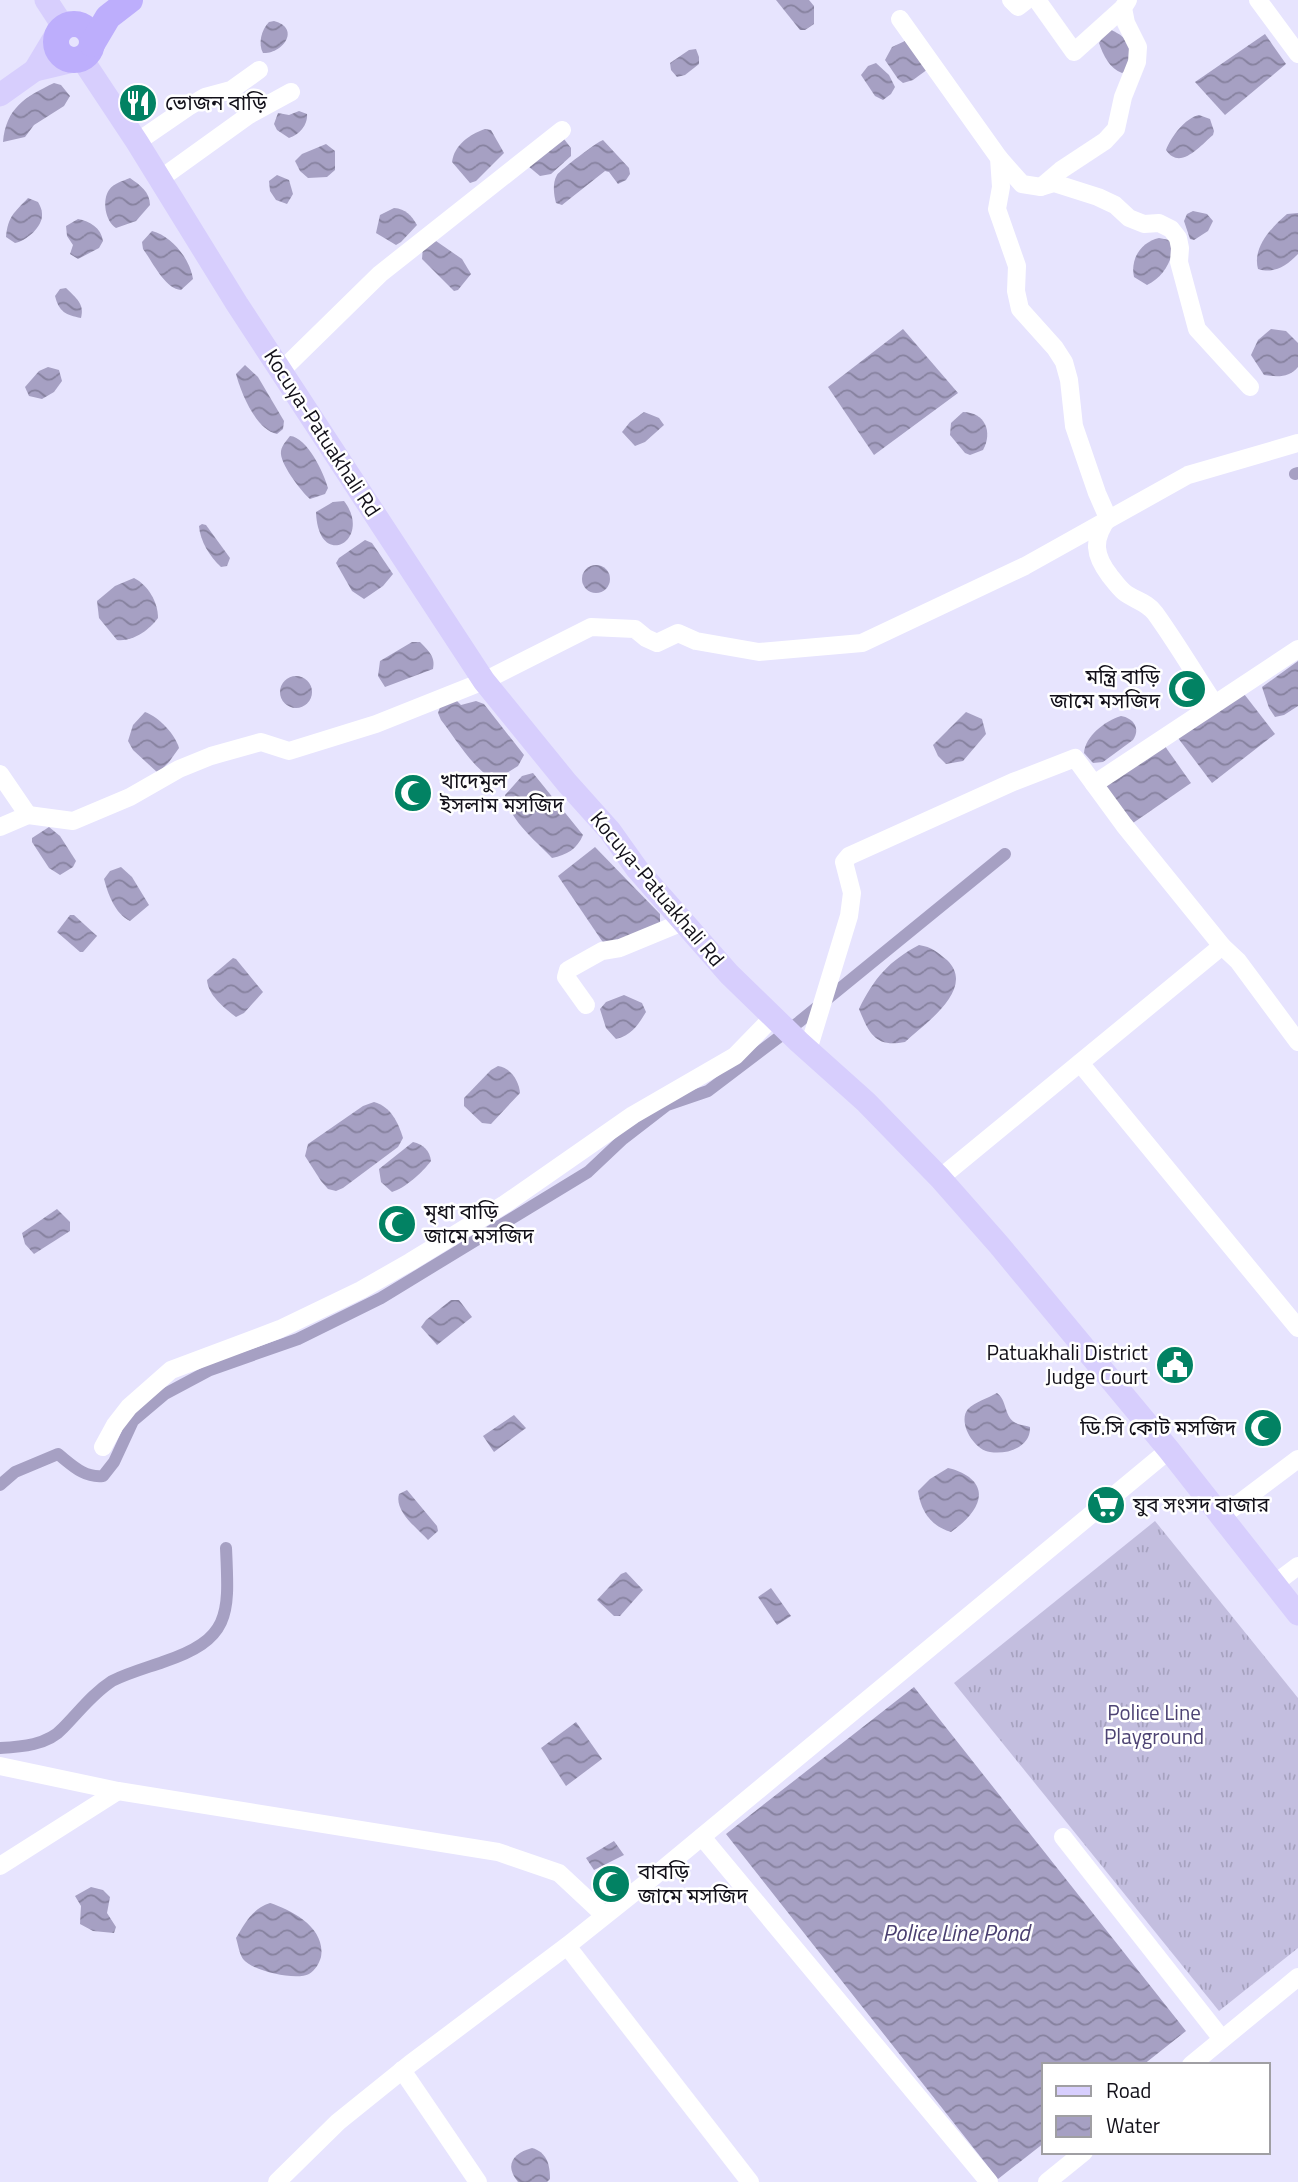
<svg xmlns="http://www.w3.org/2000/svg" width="1298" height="2182" font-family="'Titillium Web','Noto Sans Bengali',sans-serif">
	<defs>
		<pattern id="grass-tufts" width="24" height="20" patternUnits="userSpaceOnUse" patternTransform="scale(1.75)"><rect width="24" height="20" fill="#c3bedf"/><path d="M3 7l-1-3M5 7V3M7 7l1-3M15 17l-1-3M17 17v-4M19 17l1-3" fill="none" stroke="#a6a2bf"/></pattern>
		<pattern id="water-waves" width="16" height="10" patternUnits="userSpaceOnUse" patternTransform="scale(1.75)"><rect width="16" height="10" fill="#a6a0c3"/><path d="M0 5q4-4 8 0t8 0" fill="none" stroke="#86819e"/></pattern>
	</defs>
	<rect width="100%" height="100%" fill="#e7e4fe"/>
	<!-- grass -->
	<path fill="url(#grass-tufts)" d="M 1155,1521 L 1298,1698 L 1298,1948 L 1219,2011 L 954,1683 Z"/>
	<!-- water -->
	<g fill="url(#water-waves)">
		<path d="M 776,0 L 809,0 L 814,6 L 814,24 L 805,30 L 800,30 Z"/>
		<path d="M 274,21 C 301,28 283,54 263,53 C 258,44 261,30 269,22 Z"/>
		<path d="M 1111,30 C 1130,38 1133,49 1129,69 L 1122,73 C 1110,69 1103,55 1099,43 L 1104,35 Z"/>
		<path d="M 1265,34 L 1286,64 L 1225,115 L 1195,82 Z"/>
		<path d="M 905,41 L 928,69 L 913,80 L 903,83 L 898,79 L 885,60 L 892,47 Z"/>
		<path d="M 696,49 L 699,57 L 699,64 L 685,75 L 677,77 L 671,70 L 670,63 L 689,50 Z"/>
		<path d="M 876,63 L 889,75 L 895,87 L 891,94 L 883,100 L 875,96 L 861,75 L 868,66 Z"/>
		<path d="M 54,83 L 61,85 L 70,96 L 64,106 L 34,125 L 25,137 L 3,142 C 6,108 25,97 54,83 Z"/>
		<path d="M 299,111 L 307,114 C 308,125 299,135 289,138 L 277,130 L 274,124 L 278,113 L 289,115 Z"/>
		<path d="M 1199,115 L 1210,119 L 1214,131 L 1213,135 C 1200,146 1180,171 1166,150 C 1171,137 1185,118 1199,115 Z"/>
		<path d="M 485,129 L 491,130 L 504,153 L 476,181 L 470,183 L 452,162 C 454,145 470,134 485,129 Z"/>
		<path d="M 564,139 L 571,148 L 571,156 L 551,174 L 540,176 L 528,166 Z"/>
		<path d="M 603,140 L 629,168 L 630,174 L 626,180 L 618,184 L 609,172 L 605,171 L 562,205 L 556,203 C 554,195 552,183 557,175 C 560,170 597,142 603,140 Z"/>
		<path d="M 326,144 L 335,151 L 335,170 L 327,177 L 308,178 L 300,171 L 295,161 L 302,154 Z"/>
		<path d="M 277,175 L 289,180 L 293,194 L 287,204 L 276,200 L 270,191 L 269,181 Z"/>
		<path d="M 130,178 C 140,185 150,192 150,205 L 136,221 L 116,228 C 105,221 102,200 109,190 C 114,183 123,181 130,178 Z"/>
		<path d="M 28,198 L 38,202 C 40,206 42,209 42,214 C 43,227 26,241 15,243 L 6,237 C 8,216 14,213 28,198 Z"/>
		<path d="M 394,208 C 406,209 411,215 417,225 L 401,242 L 396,245 L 376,233 L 380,215 Z"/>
		<path d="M 1193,211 L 1207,214 L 1213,221 L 1208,231 L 1194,240 L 1190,239 L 1184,221 L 1187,214 Z"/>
		<path d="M 1298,213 L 1298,254 C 1286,266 1275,274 1258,269 C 1252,247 1272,227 1287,214 Z"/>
		<path d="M 78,219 C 90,221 101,228 103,241 L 99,248 L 78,259 L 70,254 L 73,245 L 67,236 L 66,226 Z"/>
		<path d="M 152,231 C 172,236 190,259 193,279 L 181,290 C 165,289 152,261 143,249 L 142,242 Z"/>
		<path d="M 1159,238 L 1169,240 L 1174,246 C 1171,263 1162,278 1147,285 L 1134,277 C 1130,259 1141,242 1159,238 Z"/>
		<path d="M 436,241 L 462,259 L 471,274 L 458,290 L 454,291 L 422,259 L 423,247 Z"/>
		<path d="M 66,288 C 76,298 85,304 81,318 C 66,315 59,312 55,296 L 60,289 Z"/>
		<path d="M 903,329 L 958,393 L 874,455 L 828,387 Z"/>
		<path d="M 1271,329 L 1286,331 L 1298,343 L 1298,367 C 1289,378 1277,377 1264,375 L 1251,355 L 1258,340 Z"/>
		<path d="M 245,365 L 258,377 L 284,421 L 283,429 L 277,434 C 256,430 241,393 236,374 Z"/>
		<path d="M 48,367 L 59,370 L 62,381 L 54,392 L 42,399 L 29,396 L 25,387 L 39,371 Z"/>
		<path d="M 644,412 L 659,418 L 664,425 L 645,442 L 635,446 L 622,432 L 630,422 Z"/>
		<path d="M 963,412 C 985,412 993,432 983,450 L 970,455 L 965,453 L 950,435 L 951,423 Z"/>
		<path d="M 290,436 C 307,437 324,473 328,488 L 325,494 L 310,499 C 301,491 279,463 281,451 C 282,445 287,440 290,436 Z"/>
		<path d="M 344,501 C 374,540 318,572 316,512 L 333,502 Z"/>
		<path d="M 202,524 L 206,525 L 230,558 L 227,566 L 221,567 C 210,557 200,541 199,526 Z"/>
		<path d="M 365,540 L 372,543 L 393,574 L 383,586 L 364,599 L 352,591 L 336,563 L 339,558 Z"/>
		<circle cx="596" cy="579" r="14"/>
		<path d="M 134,578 C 148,585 158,602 158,618 C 149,630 133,642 117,640 L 99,618 L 97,601 L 115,586 Z"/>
		<path d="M 412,642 L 420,642 C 428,650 436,657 433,669 L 385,687 L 378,676 L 380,661 Z"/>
		<path d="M 1298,661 L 1298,706 L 1284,715 L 1275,717 L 1269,708 L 1262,687 Z"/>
		<circle cx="296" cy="692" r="16"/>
		<path d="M 1241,690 L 1275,734 L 1212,783 L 1178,738 Z"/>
		<path d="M 456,700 L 461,705 L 476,701 L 484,704 L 524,755 L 518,766 L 497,779 C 479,778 453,735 441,720 L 438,713 L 440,707 Z"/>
		<path d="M 145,712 C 159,717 175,734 179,748 L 169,762 L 158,773 L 133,750 L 128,741 L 133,725 Z"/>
		<path d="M 966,712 L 982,719 L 986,734 L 963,761 L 946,764 L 938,756 L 933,745 Z"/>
		<path d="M 1121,716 C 1133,718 1141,728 1133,740 L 1103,762 L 1093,763 L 1084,753 C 1085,736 1105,721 1121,716 Z"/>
		<path d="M 1162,742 L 1191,783 L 1133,823 L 1105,787 Z"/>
		<path d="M 533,773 L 583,835 C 577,849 567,855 552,858 C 534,839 510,821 505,795 L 522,776 Z"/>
		<path d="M 49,827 L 60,836 L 76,861 L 73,867 L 60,875 L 49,868 L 32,842 L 32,838 Z"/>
		<path d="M 595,847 L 660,914 L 660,923 L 610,948 L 602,941 L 558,876 Z"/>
		<path d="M 121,867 L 132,877 L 149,905 L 130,921 C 115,914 108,894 104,879 L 110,871 Z"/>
		<path d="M 70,915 L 74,915 L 97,936 L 83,952 L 80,952 L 57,932 Z"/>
		<path d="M 919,945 C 932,947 937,952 947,960 C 977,989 924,1024 905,1042 C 875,1048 869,1033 859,1009 C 874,978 889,961 919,945 Z"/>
		<path d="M 233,958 L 236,959 L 263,992 L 244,1013 L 236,1017 C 224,1008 208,995 207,980 Z"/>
		<path d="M 624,995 L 642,1003 L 646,1012 C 638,1025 632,1035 616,1039 L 606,1028 L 600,1009 L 606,1002 Z"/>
		<path d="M 498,1066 C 511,1068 519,1081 520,1093 L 491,1124 L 482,1123 L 464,1106 L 464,1098 L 491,1070 Z"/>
		<path d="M 374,1102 C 391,1107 398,1122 403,1138 L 398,1147 L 343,1188 L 336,1191 L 328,1189 L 321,1181 L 305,1156 L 308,1144 L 363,1106 Z"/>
		<path d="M 413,1142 C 423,1144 430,1151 431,1161 C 422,1173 405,1188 392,1192 L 381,1182 L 379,1169 Z"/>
		<path d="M 57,1209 L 70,1222 L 70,1231 L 34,1254 L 25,1244 L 22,1233 Z"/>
		<path d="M 451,1300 L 459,1300 L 472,1317 L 437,1345 L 421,1327 L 426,1320 Z"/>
		<path d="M 997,1393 C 1007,1400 1004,1415 1014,1422 C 1018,1425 1025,1425 1030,1427 C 1031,1447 1007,1455 990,1452 C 974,1450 957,1422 968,1409 C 975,1402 988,1398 997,1393 Z"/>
		<path d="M 514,1415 L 526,1428 L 494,1452 L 483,1436 Z"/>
		<path d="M 948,1468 C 957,1470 961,1472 969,1477 C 993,1496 968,1520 951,1532 C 931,1526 921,1512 918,1491 L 930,1479 Z"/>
		<path d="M 407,1490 L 437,1526 L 438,1531 L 428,1540 C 417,1528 394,1511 399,1494 Z"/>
		<path d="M 626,1572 L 643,1590 L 620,1616 L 614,1616 L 597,1600 L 621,1574 Z"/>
		<path d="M 771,1588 L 791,1616 L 777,1625 L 758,1597 Z"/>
		<path d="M 914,1687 L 1186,2031 L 1143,2065 L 1044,2065 L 1044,2143 L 998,2179 L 726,1834 Z"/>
		<path d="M 576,1722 L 602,1759 L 566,1786 L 541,1748 Z"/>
		<path d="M 614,1841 L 624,1855 L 594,1870 L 586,1858 Z"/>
		<path d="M 91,1887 L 103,1890 L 110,1897 L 107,1913 L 116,1927 L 114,1933 L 93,1931 L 80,1924 L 81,1906 L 75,1896 Z"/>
		<path d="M 270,1903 C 292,1910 326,1928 321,1957 C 319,1964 315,1970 309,1974 C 296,1981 252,1971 243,1959 C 239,1953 238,1944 236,1938 C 245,1923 252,1909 270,1903 Z"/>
		<path d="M 532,2148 C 547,2152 550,2165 550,2179 L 547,2182 L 518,2182 C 504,2165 513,2153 532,2148 Z"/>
	</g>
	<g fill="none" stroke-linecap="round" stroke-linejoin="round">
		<!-- canal -->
		<g stroke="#a6a0c3" stroke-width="12">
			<path d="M 1295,474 L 1298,473"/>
			<path d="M 0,1485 L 15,1472 L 58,1454 C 72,1465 84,1478 103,1476 L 114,1462 L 133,1421 L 165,1394 L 210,1370 L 298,1339 L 381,1298 L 588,1172 L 623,1139 L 667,1105 L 708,1091 L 799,1022 L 1005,854"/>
			<path d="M 0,1748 C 21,1747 48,1745 63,1728 C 79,1712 92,1694 112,1681 C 128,1673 146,1668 163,1662 C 232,1639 229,1614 226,1548"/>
		</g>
		<!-- minor -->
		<g stroke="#fff" stroke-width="18">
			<path d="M 1011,0 L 1018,7 L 1027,0"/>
			<path d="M 1037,0 L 1074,52 L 1123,8"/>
			<path d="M 1258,0 L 1298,54"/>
			<path d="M 900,19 L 999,158 L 1001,187 L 997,209 L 1017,266 L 1016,291 L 1020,309 L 1055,348 L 1064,362 L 1069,380 L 1074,426 L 1097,493 L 1108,518 C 1092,540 1094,555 1110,576 C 1114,581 1119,588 1124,592 C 1134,600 1147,602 1155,613 C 1176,642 1194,673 1214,703"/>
			<path d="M 137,142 L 188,107 L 205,97 L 231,90 L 259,70"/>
			<path d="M 999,158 L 1022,184 L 1041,187 L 1054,183 L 1098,197 L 1115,205 L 1129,218 L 1144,224 L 1159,223 L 1171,229 L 1178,238 L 1180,248 L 1179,262 L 1197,329 L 1250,387"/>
			<path d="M 160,179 L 249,115 L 291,92"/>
			<path d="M 1041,187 L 1061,170 L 1105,141 L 1116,129 L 1123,97 L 1137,62 L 1138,47 L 1126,23 L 1123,8 L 1128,0"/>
			<path d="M 282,370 L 380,274 L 562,130"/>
			<path d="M 0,774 L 28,815 L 0,827"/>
			<path d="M 1094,784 L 1298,649"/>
			<path d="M 28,815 L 73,821 L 130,797 L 179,769 L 211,756 L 261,742 L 289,751 L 376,724 L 484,681 L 591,627 L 635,629 L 646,638 L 657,643 L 678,633 L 696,641 L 759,652 L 862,643 L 1025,566 L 1188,475 L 1298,443"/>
			<path d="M 586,1005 L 566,977 L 568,970 L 602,951 L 620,948 L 683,922"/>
			<path d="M 808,1050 L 849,916 L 852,893 L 844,862 L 849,856 L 1013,782 L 1075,758 L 1124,825 L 1222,946 L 1238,961 L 1298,1042"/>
			<path d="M 1080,1063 L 1298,1328"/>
			<path d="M 940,1178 L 1222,946"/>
			<path d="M 103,1447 L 115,1425 L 129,1407 L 171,1370 L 280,1329 L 361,1290 L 410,1262 L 505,1204 L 633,1115 L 735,1056 L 773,1017"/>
			<path d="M 1221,1517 L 1298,1459"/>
			<path d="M 1274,1584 L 1298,1566"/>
			<path d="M 0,1766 L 118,1791 L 498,1852 L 559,1873 L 604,1915"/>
			<path d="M 702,1837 L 989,2182"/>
			<path d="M 1063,1837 L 1222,2039"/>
			<path d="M 0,1866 L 118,1791"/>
			<path d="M 567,1946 L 750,2182"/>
			<path d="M 1191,2065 L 1298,1977"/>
			<path d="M 402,2070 L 478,2182"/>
			<path d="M 277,2182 L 338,2122 L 410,2064 L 567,1946 L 646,1883 L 1169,1450"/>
			<path d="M 1047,2182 L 1084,2152"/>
		</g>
		<!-- major -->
		<g stroke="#d7cefd" stroke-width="23">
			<path d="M 46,0 L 63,26"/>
			<path d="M 82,59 L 137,142 L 237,304 L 484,681 L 567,783 L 610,831 L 637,869 L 729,974 L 799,1042 L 866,1102 L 940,1178 L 999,1245 L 1169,1450 L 1298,1614"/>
			<path d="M 35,70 L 56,35"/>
			<path d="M 0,95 L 35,70 L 73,61"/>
		</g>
		<!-- highway -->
		<g stroke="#bdaefc" stroke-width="26">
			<circle cx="74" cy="42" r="18"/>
			<path d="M 92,44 L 108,17 L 130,0"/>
		</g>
	</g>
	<!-- icons -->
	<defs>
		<symbol id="restaurant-disc" viewBox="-11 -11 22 22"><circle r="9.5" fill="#028263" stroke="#fff"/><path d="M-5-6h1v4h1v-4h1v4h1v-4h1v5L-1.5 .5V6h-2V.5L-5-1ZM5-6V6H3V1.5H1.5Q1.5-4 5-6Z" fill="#fff"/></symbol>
		<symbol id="mosque-disc" viewBox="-11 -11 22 22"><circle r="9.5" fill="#028263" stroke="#fff"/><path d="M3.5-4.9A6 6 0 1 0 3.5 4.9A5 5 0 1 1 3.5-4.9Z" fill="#fff"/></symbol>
		<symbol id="civic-disc" viewBox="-11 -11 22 22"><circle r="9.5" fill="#028263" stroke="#fff"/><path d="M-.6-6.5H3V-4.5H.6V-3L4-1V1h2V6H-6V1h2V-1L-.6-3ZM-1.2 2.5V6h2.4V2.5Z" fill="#fff"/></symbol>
		<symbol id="supermarket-disc" viewBox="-11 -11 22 22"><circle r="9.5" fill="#028263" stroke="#fff"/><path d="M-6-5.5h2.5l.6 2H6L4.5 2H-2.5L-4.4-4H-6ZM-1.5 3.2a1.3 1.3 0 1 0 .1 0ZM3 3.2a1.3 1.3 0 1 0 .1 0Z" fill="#fff"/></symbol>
	</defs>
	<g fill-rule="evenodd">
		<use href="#restaurant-disc" x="116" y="81" width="44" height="44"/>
		<use href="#mosque-disc" x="1165" y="667" width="44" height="44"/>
		<use href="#mosque-disc" x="391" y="771" width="44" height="44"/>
		<use href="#mosque-disc" x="375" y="1202" width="44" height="44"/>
		<use href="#civic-disc" x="1153" y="1343" width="44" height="44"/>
		<use href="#mosque-disc" x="1241" y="1406" width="44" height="44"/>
		<use href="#supermarket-disc" x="1084" y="1483" width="44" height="44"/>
		<use href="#mosque-disc" x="589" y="1862" width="44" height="44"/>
	</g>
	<g text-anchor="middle" stroke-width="5" stroke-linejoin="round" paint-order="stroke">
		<!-- poi labels -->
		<g font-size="21" fill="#121019" stroke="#fff" text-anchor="start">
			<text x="165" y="110">ভোজন বাড়ি</text>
			<text x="1160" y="684" text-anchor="end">মন্ত্রি বাড়ি<tspan x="1160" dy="24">জামে মসজিদ</tspan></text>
			<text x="440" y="788">খাদেমুল<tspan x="440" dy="24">ইসলাম মসজিদ</tspan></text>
			<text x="424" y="1219">মৃধা বাড়ি<tspan x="424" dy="24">জামে মসজিদ</tspan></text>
			<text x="1148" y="1360" text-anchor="end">Patuakhali District<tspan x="1148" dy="24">Judge Court</tspan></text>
			<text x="1236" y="1435" text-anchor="end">ডি.সি কোট মসজিদ</text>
			<text x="1133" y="1512">যুব সংসদ বাজার</text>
			<text x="638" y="1879">বাবড়ি<tspan x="638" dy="24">জামে মসজিদ</tspan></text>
		</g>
		<!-- street labels -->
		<g font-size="21" fill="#121019" stroke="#fff">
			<text transform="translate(322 433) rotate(57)" y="7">Kocuya-Patuakhali Rd</text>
			<text transform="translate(657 889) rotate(50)" y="7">Kocuya-Patuakhali Rd</text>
		</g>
		<!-- park labels -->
		<g font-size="21" fill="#4d4374" stroke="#fff">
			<text x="1154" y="1720">Police Line<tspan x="1154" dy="24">Playground</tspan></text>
		</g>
		<!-- water labels -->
		<g font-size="23" font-style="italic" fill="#4b4071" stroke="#fff">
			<text x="956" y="1941">Police Line Pond</text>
		</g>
	</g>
	<!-- legend -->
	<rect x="1042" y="2063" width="228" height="91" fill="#ffffff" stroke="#a09fa3" stroke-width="2"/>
	<rect x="1056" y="2086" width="35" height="10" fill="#d7cefd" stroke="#a09fa3" stroke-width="2"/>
	<text x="1106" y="2098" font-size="21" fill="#121019">Road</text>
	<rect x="1056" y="2116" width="35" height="21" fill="url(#water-waves)" stroke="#a09fa3" stroke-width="2"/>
	<text x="1106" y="2133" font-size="21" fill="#121019">Water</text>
</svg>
